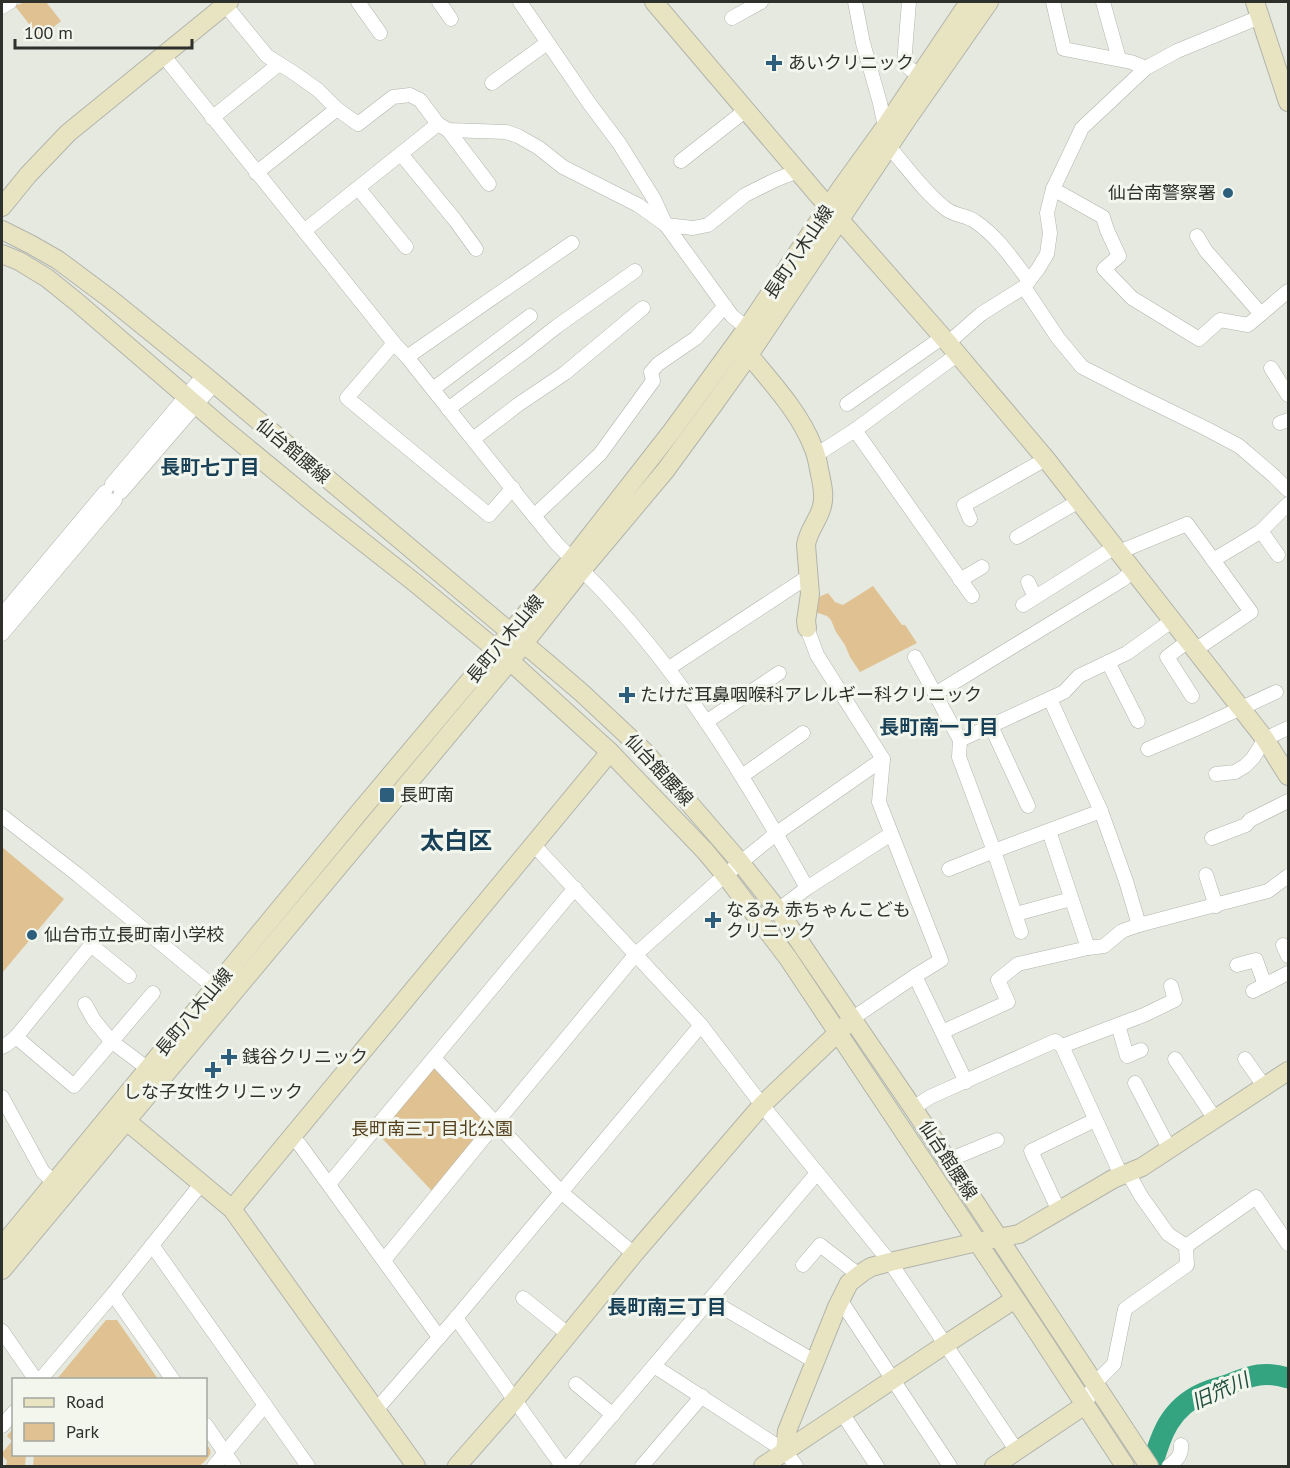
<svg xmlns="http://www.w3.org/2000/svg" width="1290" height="1468" font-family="'PT Sans','Noto Sans JP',sans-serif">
	<rect width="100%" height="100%" fill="#e5e9e0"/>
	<!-- green -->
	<g fill="#e0c192">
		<path d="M 25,2 L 46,2 L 61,21 L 40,38 L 15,6 Z"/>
		<path d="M 873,586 L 902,625 L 905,625 L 917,643 L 860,672 L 850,657 L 845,645 L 836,632 L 831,620 L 827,616 L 815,612 L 819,597 L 828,593 L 835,602 L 843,605 Z"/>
		<path d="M 2,847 L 64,899 L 2,973 Z"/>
		<path d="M 432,1069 L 437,1069 L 485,1119 L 486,1124 L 432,1191 L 378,1134 Z"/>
		<path d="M 106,1320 L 117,1320 L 158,1379 L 57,1379 Z"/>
		<path d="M 13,1428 L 14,1454 L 26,1455 L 25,1466 L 6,1466 L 7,1461 L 2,1455 L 2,1453 L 12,1441 L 7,1436 Z"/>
		<path d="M 206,1443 C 215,1455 209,1456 200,1466 L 33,1466 L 34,1455 L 127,1454 L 132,1456 L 135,1454 L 206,1454 Z"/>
	</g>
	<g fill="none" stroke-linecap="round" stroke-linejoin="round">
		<!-- river -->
		<path stroke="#33a380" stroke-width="21" d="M 1152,1466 C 1161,1434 1170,1408 1203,1393 C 1212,1389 1221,1387 1230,1384 C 1252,1375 1265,1371 1288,1378"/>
		<defs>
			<g id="street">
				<path d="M 223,2 L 267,56 L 294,73 L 318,90 L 337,109 L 358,124 L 393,97 L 410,95 L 420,100 L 438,124"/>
				<path d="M 358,2 L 380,33"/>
				<path d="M 439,2 L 451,19"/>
				<path d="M 520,2 L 589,103 L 619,143 L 654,199 L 666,225 L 693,228 L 708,225 L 745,195 L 775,180 L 798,171"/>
				<path d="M 855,2 L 863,43 L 880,103 L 885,127"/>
				<path d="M 909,2 L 904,64 L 919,76"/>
				<path d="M 1053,2 L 1064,49 L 1131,62 L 1146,68"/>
				<path d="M 1103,2 L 1119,59"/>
				<path d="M 2,7 L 10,2"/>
				<path d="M 732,18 L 761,2"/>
				<path d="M 163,55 L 394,343 L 407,357 L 534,516 L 557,544 L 572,559"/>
				<path d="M 492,83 L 547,43"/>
				<path d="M 212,118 L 279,64"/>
				<path d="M 448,130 L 489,184"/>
				<path d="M 889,147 C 907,167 924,192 946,209 C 955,216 967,215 976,222 C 998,237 1013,260 1029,281"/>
				<path d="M 401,154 L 455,220 L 476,249"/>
				<path d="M 681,161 L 746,110"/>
				<path d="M 256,173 L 337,109"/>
				<path d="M 359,189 L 406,247"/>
				<path d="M 1053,189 L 1103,217 L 1107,230 L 1119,256 L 1104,269 L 1132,298 L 1199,339 L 1220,320 L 1248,325 L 1288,291"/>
				<path d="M 304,231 L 438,124 L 448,130 L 506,132 L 518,136 L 539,148 L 563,167 L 638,205 L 666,225 L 732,316 L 747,328"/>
				<path d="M 1197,236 L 1206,251 L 1261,314"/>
				<path d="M 1024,287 L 1058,338 L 1082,367 L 1131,392 L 1205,428 L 1239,446 L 1274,476 L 1288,490"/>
				<path d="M 394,343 L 347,398 L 489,515 L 513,488"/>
				<path d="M 948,343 L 981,314 L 1024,287 L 1038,269 L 1047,254 L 1050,233 L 1047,213 L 1053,189 L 1082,128 L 1146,68 L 1177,51 L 1260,17"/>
				<path d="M 407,357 L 572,243"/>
				<path d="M 1271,368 L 1288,395"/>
				<path d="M 433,389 L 530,316"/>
				<path d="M 847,404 L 943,337"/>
				<path d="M 448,409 L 527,350 L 556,327 L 635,271"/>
				<path d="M 1280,423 L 1288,420"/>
				<path d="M 855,430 L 972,596"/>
				<path d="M 473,439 L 519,404 L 565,373 L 643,308"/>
				<path d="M 816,455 L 855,430 L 958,354"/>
				<path d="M 112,484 L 204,375"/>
				<path d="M 121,492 L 214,384"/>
				<path d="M 534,516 L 600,454 L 653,381 L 651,372 L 658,364 L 696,338 L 725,306"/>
				<path d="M 970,519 L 964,505 L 1046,459"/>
				<path d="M 1261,531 L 1278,555"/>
				<path d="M 1017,537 L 1079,501"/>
				<path d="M 1119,552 L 1187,524 L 1251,612 L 1195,650"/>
				<path d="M 1213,560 L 1240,544 L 1261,531 L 1288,504"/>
				<path d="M 582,570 C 675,662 744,775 807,888"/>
				<path d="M 960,580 L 982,567"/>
				<path d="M 1028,582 L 1035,597"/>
				<path d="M 1023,605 L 1115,547"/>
				<path d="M 2,615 L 105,492"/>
				<path d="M 807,628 L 817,655 L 883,759 L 879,802 L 941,960 L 915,976 L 853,1018"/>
				<path d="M 2,634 L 115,500"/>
				<path d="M 1188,641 L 1167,657 L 1192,696"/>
				<path d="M 915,657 L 960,740 L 959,757 L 994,851 L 1101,811"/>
				<path d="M 1108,662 L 1138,721"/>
				<path d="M 669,668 L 809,576"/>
				<path d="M 935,694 L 1122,580 L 1133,571"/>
				<path d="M 1050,699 L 1101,811 L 1126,881 L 1139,925"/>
				<path d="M 706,722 L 779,673"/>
				<path d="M 991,726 L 1028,806"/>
				<path d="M 960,740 L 1064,692 L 1079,676 L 1127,653 L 1173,620"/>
				<path d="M 1148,749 L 1198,728 L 1276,692"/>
				<path d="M 1216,774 L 1235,772 L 1245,766 L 1253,758 L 1265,739 L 1288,728"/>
				<path d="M 742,776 L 803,733"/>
				<path d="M 2,816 L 78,875 L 215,988"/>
				<path d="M 1049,831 L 1088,948"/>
				<path d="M 1212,838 L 1246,825 L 1250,820 L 1288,801"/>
				<path d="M 533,844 L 701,1025 L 762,1105 L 890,1262 L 1017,1451"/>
				<path d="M 949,869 L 994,851 L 1021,932"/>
				<path d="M 1206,875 L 1216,906"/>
				<path d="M 778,910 L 807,888 L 891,834"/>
				<path d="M 1016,914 L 1071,899"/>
				<path d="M 1283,945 L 1288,956"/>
				<path d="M 1237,965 L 1256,960 L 1265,985"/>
				<path d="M 129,976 L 91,945 L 16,1037 L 74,1086 L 153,993"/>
				<path d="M 915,976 L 942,1032 L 1008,1002 L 998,980 L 1018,964 L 1088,948 L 1104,946 L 1122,931 L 1139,925 L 1268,891 L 1288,876"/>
				<path d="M 1253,991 L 1288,973"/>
				<path d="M 85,1004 L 94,1020 L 111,1041 L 147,1068"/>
				<path d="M 1118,1025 L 1127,1056 L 1141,1050"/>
				<path d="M 942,1032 L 966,1082"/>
				<path d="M 1062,1046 L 1144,1015 L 1175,1000 L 1171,986"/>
				<path d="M 2,1047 L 6,1045 L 16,1037"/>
				<path d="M 434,1058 L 561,1192 L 634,1254"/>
				<path d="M 1175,1059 L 1215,1119"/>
				<path d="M 1245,1059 L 1264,1086"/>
				<path d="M 1135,1083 L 1170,1150"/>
				<path d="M 2,1097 L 43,1172 L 54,1182"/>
				<path d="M 913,1108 L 930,1097 L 1055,1041 L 1062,1046 L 1121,1175"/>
				<path d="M 291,1136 L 300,1145 L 439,1337"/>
				<path d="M 949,1163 L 956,1157 L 997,1140"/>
				<path d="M 329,1184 L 575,888"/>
				<path d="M 1059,1211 L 1031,1151 L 1095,1120"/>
				<path d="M 152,1245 L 308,1466"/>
				<path d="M 1186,1246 L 1256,1197 L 1288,1244"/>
				<path d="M 384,1260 L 496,1123 L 636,954 L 725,875 L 777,833 L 883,759"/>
				<path d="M 803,1265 L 820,1245 L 859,1275"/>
				<path d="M 113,1294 L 173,1380"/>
				<path d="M 523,1298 L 568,1334"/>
				<path d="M 710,1300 L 814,1361"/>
				<path d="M 841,1301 L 950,1466"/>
				<path d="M 456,1318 L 562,1466"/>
				<path d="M 2,1331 L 36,1380"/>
				<path d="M 654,1366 L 785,1451 L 796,1466"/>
				<path d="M 40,1380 L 113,1294 L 201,1184"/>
				<path d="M 576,1384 L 613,1415"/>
				<path d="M 1085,1405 L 1095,1383 L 1114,1364 L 1125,1309 L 1187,1265 L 1186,1246 L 1168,1234 L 1141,1196 L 1128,1173"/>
				<path d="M 376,1410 L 456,1318 L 701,1025"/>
				<path d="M 842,1413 L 877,1466"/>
				<path d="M 206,1425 L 225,1453 L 214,1466"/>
				<path d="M 2,1426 L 14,1412"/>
				<path d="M 234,1466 L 225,1453 L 265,1405"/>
				<path d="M 569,1466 L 817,1173"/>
				<path d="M 642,1466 L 702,1396"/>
				<path d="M 1169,1466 C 1176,1460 1182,1456 1181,1445"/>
			</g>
			<g id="secondary">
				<path d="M 654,2 L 818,195 L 948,343 L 1046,459 L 1265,739 L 1288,776"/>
				<path d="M 1255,2 L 1288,102"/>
				<path d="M 2,207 L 28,175 L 68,133 L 229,2"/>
				<path d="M 2,230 L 30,244 L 58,260 L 109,298 L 204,375 L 547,663 L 582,693 L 645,752 L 740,862 L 778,910 L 913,1108 L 1149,1466"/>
				<path d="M 2,254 L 19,261 L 47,278 L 78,303 L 223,428 L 320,508 L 414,582 L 510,661 L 610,752 L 705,851 L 725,875 L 788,958 L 1040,1336 L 1125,1466"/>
				<path d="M 749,355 C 772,383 800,413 813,447 C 817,455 818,465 820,474 C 822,484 825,495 822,506 C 819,520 808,530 806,545 L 810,594 L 806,621 L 807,628"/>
				<path d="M 117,1113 L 232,1209 L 416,1466"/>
				<path d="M 232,1209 L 610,752"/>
				<path d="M 2,1246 L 356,816 L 572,559 L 672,431 L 747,328 L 841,188 L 885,127 L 969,2"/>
				<path d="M 2,1270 L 510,661 L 582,570 L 665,471 L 714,404 L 749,355 L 908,118 L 989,2"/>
				<path d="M 785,1451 L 787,1431 L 837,1307 L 849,1283 L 863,1272 L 871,1267 L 890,1262 L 977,1242 L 1019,1234 L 1113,1179 L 1142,1167 L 1288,1071"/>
				<path d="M 457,1466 L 514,1401 L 634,1254 L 762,1105 L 845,1026"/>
				<path d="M 763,1466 L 946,1344 L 1015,1299"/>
				<path d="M 994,1466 L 1085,1405"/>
			</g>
		</defs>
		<!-- street casing -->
		<use href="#street" stroke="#b2b5ac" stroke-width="15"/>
		<!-- secondary casing -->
		<use href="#secondary" stroke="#b2b5ac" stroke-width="20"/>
		<!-- street -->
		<use href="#street" stroke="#fff" stroke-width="14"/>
		<!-- secondary -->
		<use href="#secondary" stroke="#e8e3c1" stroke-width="18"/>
	</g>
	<!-- markers -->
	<g fill="#2d5f7c" stroke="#f3f6ed" stroke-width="2">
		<path d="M771 54h6v6h6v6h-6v6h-6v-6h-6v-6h6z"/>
		<circle cx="1228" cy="193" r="6"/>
		<path d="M624 686h6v6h6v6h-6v6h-6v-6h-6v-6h6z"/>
		<rect x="379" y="787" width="16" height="16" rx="3"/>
		<path d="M710 911h6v6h6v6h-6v6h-6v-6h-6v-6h6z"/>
		<circle cx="32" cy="935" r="6"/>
		<path d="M226 1048h6v6h6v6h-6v6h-6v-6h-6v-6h6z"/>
		<path d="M210 1061h6v6h6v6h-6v6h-6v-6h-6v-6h6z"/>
	</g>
	<g text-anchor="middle" stroke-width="6" stroke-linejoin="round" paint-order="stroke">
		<!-- poi labels -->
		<g font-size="18" fill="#2e302c" stroke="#f3f6ed" text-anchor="start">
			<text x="788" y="69">あいクリニック</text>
			<text x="1216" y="199" text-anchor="end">仙台南警察署</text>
			<text x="640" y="701">たけだ耳鼻咽喉科アレルギー科クリニック</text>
			<text x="400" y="801">長町南</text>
			<text x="726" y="916">なるみ 赤ちゃんこども<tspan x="726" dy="21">クリニック</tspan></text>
			<text x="44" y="941">仙台市立長町南小学校</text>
			<text x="242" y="1063">銭谷クリニック</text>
			<text x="213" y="1098" text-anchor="middle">しな子女性クリニック</text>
		</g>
		<!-- street labels -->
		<g font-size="18" fill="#2e302c" stroke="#f3f6ed">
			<text transform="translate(799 252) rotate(-56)" y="6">長町八木山線</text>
			<text transform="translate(293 451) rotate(40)" y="6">仙台館腰線</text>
			<text transform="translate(505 639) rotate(-50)" y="6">長町八木山線</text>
			<text transform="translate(659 770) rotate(47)" y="6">仙台館腰線</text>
			<text transform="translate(194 1012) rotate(-50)" y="6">長町八木山線</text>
			<text transform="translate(948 1160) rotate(57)" y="6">仙台館腰線</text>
		</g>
		<!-- park labels -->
		<g font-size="18" fill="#56411f" stroke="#f3f6ed">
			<text x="432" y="1135">長町南三丁目北公園</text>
		</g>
		<!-- neighbourhood labels -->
		<g font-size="20" font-weight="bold" fill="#173f56" stroke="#f3f6ed">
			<text x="210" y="474">長町七丁目</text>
			<text x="939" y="734">長町南一丁目</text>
			<text x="667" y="1314">長町南三丁目</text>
		</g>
		<!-- water labels -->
		<g font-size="20" font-style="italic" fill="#214f3f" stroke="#f3f6ed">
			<text transform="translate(1220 1391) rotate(-24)" y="7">旧笊川</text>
		</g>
		<!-- district labels -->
		<g font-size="24" font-weight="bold" fill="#173f56" stroke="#f3f6ed">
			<text x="456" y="849">太白区</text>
		</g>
	</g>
	<!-- border -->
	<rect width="1290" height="1468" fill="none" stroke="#2e302c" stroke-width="6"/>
	<!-- legend -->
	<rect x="12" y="1378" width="195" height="78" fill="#f3f6ed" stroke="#a4a7a0" stroke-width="1.5"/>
	<rect x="24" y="1398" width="30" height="9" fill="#e8e3c1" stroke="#a4a7a0" stroke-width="1.5"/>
	<text x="66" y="1408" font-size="18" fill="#2e302c">Road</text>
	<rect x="24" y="1423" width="30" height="18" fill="#e0c192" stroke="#a4a7a0" stroke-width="1.5"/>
	<text x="66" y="1438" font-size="18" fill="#2e302c">Park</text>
	<!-- scale -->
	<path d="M15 39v9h177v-9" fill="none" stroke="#2e302c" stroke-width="3"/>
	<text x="24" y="39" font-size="18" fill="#2e302c" stroke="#f3f6ed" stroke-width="4.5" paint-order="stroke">100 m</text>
</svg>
